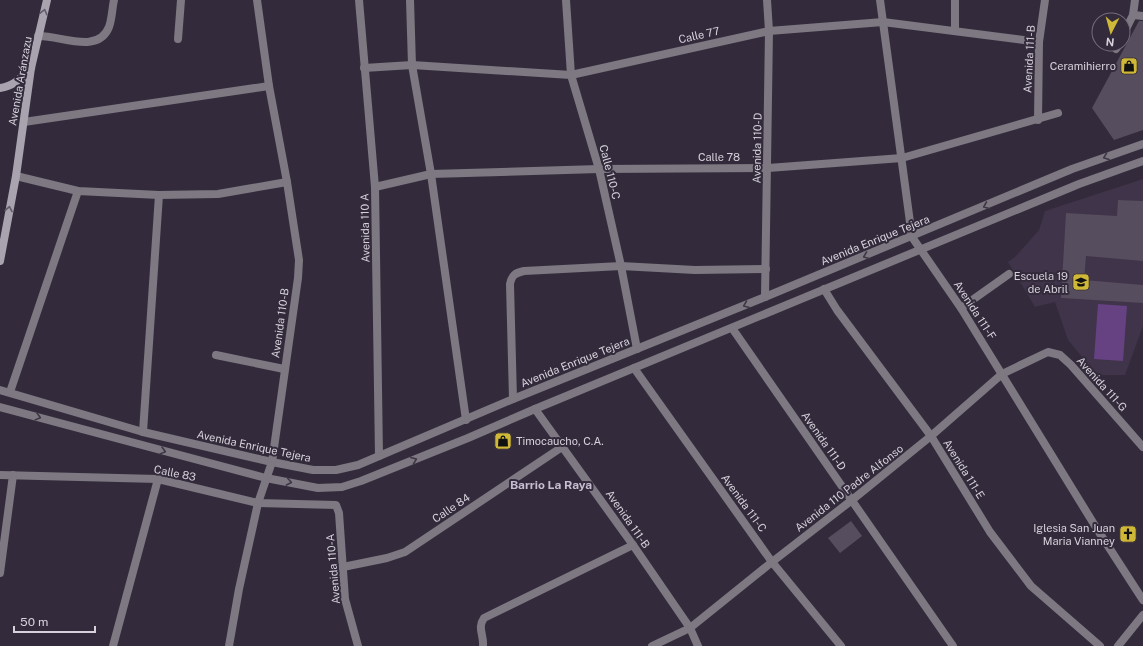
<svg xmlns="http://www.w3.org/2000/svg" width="1143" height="646" font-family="'Public Sans',sans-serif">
	<rect width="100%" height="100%" fill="#332b3b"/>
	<!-- built -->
	<path fill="#3f3449" d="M 1143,179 L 1143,326 L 1125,375 L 1097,375 L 1068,340 L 1055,302 L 1035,307 L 1008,262 L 1015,257 L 1039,230 L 1045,211 Z"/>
	<!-- green -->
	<path fill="#664282" d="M 1098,304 L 1127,306 L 1123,361 L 1094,359 Z"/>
	<!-- building -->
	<g fill="#564d5e">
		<path d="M 1139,21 L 1143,21 L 1143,130 L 1114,140 L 1092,108 Z"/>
		<path d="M 1118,200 L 1143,201 L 1143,261 L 1086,256 L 1084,280 L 1143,285 L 1143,303 L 1061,298 L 1066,213 L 1117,216 Z"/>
		<path d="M 851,521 L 862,536 L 840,553 L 828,538 Z"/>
	</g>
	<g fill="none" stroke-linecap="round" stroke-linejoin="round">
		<!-- street -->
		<g stroke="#7d7881" stroke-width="8">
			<path d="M 359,0 L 375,187 L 379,456"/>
			<path d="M 410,0 L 412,65 L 431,174 L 466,420"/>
			<path d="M 566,0 L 571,75 L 599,169 L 621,266 L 637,349"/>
			<path d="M 880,0 L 912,237 L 961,308 L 1097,529 L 1143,600"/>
			<path d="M 955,0 L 955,31"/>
			<path d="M 1133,15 L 1143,16"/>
			<path d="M 1123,35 L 1133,15 L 1135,0"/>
			<path d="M 38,36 C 60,35 98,55 109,27 C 112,19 112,9 114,0"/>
			<path d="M 178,39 L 181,0"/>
			<path d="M 1116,49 L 1119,44"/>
			<path d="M 364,68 L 412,65 L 571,75 L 769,31 L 883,22 L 1039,42"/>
			<path d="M 1038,120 L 1039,42 L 1045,0"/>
			<path d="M 24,122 L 269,86"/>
			<path d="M 16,176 L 78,191 L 159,195 L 218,194 L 287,182"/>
			<path d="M 375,187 L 431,174 L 599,169 L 768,168 L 902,158 L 1058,113"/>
			<path d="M 824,289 L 837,310 L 931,436 L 990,532 L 1031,586 L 1100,646"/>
			<path d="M 765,297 L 769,31 L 767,0"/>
			<path d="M 961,308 L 1009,274"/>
			<path d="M 732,328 L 953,646"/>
			<path d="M 216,355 L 284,369"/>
			<path d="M 634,368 L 772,562 L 841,646"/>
			<path d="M 0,390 L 143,432 L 272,462 L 313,470 L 336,470 L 358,465 L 513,399 L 765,297 L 1072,169 L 1143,144"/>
			<path d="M 10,392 L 78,191"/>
			<path d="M 513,399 L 510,284 C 512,275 515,273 524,271 L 621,266 L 695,270 L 766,269"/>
			<path d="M 0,407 L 266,478 L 318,488 L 342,487 L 361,481 L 468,438 L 535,409 L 1079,184 L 1143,161"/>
			<path d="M 535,409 L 633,545 L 690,628 L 698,646"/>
			<path d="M 143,432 L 159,195"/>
			<path d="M 0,475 L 158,479 L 258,503 L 336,505 L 339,513 L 345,599 L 358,646"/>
			<path d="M 343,567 L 387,558 L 405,552 L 562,447"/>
			<path d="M 0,573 L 13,475"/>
			<path d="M 113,646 L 158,479"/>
			<path d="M 229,646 L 239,589 L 258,503 L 272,462 L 298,278 L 299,260 L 287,182 L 269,86 L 257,0"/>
			<path d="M 483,646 C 484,635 477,628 484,618 L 633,545"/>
			<path d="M 652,646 L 690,628 L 772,562 L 852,500 L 931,436 L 1002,374 L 1048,352 L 1060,355 L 1071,365 L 1143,447"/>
			<path d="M 1118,646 L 1143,615"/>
		</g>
		<!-- secondary -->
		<g stroke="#a9a2af" stroke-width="8">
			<path d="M 0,88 C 14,86 21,78 31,68"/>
			<path d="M 0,261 L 16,176 L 31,68 L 47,0"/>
		</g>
	</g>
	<!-- one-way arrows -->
	<defs><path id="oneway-chevron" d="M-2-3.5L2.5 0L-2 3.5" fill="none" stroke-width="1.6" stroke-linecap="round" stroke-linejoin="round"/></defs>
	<g stroke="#625b69">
		<use href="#oneway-chevron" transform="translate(44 12) rotate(-76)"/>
		<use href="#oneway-chevron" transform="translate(9 209) rotate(-80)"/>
	</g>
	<g stroke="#3e3746">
		<use href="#oneway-chevron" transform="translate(1106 157) rotate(160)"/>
		<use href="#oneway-chevron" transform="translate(986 206) rotate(157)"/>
		<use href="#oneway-chevron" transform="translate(866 256) rotate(158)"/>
		<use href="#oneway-chevron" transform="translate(746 305) rotate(158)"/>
		<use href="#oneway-chevron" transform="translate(38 417) rotate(15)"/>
		<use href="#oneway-chevron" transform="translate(163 451) rotate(15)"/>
		<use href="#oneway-chevron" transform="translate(414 460) rotate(-22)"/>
		<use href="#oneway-chevron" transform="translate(289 482) rotate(11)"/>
	</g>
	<!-- icons -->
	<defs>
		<symbol id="shop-square" viewBox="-11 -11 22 22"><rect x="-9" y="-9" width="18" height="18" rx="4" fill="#cfb837" stroke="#332b3b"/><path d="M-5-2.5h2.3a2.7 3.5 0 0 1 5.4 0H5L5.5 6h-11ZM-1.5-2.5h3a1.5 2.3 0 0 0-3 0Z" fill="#111"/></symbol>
		<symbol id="school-square" viewBox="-11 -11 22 22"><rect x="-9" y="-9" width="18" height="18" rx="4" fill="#cfb837" stroke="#332b3b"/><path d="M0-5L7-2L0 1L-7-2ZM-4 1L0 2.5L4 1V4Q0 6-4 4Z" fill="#111"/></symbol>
		<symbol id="church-square" viewBox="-11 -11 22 22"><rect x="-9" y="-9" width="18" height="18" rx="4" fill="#cfb837" stroke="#332b3b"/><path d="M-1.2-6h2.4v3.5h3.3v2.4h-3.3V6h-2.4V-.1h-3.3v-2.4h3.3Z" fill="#111"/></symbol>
	</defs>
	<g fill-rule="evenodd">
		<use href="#shop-square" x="1119" y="56" width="20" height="20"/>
		<use href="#school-square" x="1071" y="272" width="20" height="20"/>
		<use href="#shop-square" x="493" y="431" width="20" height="20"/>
		<use href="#church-square" x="1118" y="524" width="20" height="20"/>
	</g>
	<g text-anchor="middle" stroke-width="4" stroke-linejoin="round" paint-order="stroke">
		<!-- street labels -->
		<g font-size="11" fill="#d6d1db" stroke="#332b3b">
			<text transform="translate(699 35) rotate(-13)" y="4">Calle 77</text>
			<text transform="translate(1029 59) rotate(-87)" y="4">Avenida 111-B</text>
			<text transform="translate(20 81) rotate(-80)" y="4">Avenida Aránzazu</text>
			<text transform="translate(757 148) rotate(-89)" y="4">Avenida 110-D</text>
			<text x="719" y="161">Calle 78</text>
			<text transform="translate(610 172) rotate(76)" y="4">Calle 110-C</text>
			<text transform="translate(365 228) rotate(-91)" y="4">Avenida 110 A</text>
			<text transform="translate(875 240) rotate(-22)" y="4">Avenida Enrique Tejera</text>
			<text transform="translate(975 310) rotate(57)" y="4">Avenida 111-F</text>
			<text transform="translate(280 323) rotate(-82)" y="4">Avenida 110-B</text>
			<text transform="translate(575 362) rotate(-22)" y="4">Avenida Enrique Tejera</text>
			<text transform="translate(1102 384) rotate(48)" y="4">Avenida 111-G</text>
			<text transform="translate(824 441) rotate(55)" y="4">Avenida 111-D</text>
			<text transform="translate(254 446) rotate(12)" y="4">Avenida Enrique Tejera</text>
			<text transform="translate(964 469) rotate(58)" y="4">Avenida 111-E</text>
			<text transform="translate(175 473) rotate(11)" y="4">Calle 83</text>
			<text transform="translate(849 488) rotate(-38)" y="4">Avenida 110 Padre Alfonso</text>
			<text transform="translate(744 503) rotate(54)" y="4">Avenida 111-C</text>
			<text transform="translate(451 508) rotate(-34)" y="4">Calle 84</text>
			<text transform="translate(628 519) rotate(55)" y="4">Avenida 111-B</text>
			<text transform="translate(333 569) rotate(-95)" y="4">Avenida 110-A</text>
		</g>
		<!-- poi labels -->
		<g font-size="11" fill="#d6d1db" stroke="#332b3b" text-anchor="end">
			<text x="1116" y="70">Ceramihierro</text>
			<text x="1068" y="280">Escuela 19<tspan x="1068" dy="13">de Abril</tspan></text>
			<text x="516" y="445" text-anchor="start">Timocaucho, C.A.</text>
			<text x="1115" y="532">Iglesia San Juan<tspan x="1115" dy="13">Maria Vianney</tspan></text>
		</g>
		<!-- neighbourhood labels -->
		<g font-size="12" font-weight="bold" fill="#c8bed2" stroke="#332b3b">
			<text x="551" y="489">Barrio La Raya</text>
		</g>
	</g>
	<!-- north arrow -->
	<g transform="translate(1111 32) rotate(186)"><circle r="19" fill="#332b3b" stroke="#746d7b"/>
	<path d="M0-3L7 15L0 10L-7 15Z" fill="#cfb837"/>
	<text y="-6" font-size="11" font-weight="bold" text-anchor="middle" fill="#d6d1db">N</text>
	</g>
	<!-- scale -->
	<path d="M14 626v6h81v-6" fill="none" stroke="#d6d1db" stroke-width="2"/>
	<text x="20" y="626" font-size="12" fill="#d6d1db" stroke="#332b3b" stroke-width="3" paint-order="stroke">50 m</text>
</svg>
